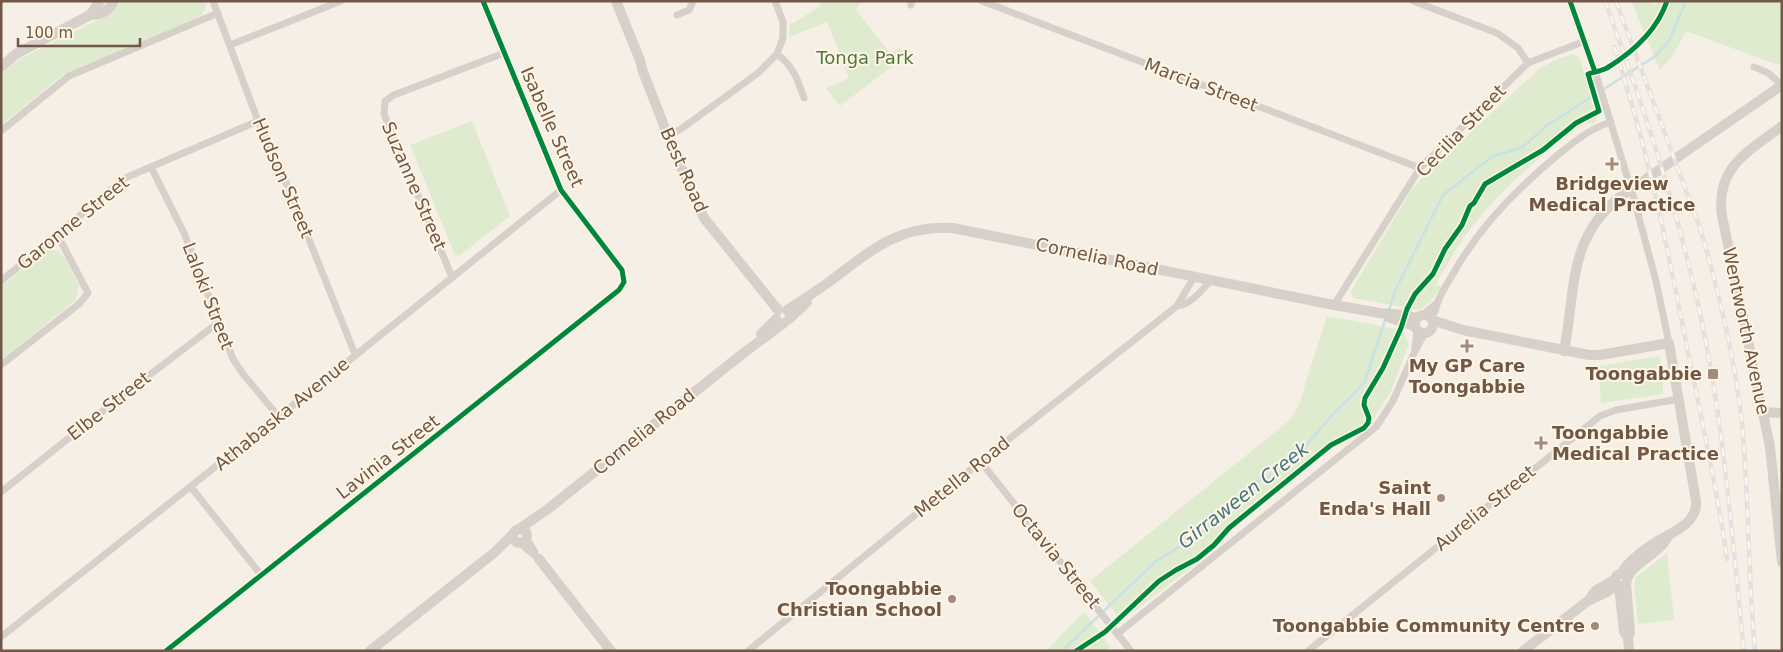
<svg xmlns="http://www.w3.org/2000/svg" width="1783" height="652" font-family="'DejaVu Sans',sans-serif">
	<rect width="100%" height="100%" fill="#f5efe5"/>
	<!-- green -->
	<g fill="#dfebcf">
		<path d="M 123,1 L 206,1 C 207,12 201,16 192,20 L 63,75 L 1,125 L 1,74 L 20,59 L 108,15 Z"/>
		<path d="M 822,1 L 862,1 L 856,10 L 890,53 L 900,48 L 907,55 L 840,106 L 826,88 L 849,78 L 827,22 L 789,37 L 790,25 L 819,7 Z"/>
		<path d="M 1631,1 L 1646,1 L 1656,5 L 1658,1 L 1782,1 L 1782,60 L 1778,65 L 1686,31 C 1679,45 1672,59 1660,70 Z"/>
		<path d="M 1573,54 L 1578,57 L 1581,63 L 1597,111 L 1598,115 L 1596,119 L 1597,121 L 1593,124 L 1585,123 C 1536,158 1490,198 1456,249 C 1449,261 1442,274 1435,286 L 1442,286 L 1441,288 L 1429,303 L 1419,310 L 1353,298 L 1351,291 L 1355,284 L 1412,189 L 1423,177 L 1540,68 L 1560,58 Z"/>
		<path d="M 472,121 L 510,216 L 459,256 L 455,255 L 410,145 Z"/>
		<path d="M 51,249 L 59,252 L 65,258 L 79,286 L 76,300 L 1,360 L 1,287 L 46,250 Z"/>
		<path d="M 1327,316 L 1402,330 L 1409,344 L 1391,391 L 1371,423 L 1346,443 L 1334,445 L 1224,534 L 1216,548 L 1122,621 L 1090,581 L 1290,420 L 1298,407 Z"/>
		<path d="M 1659,356 L 1663,379 L 1663,394 L 1602,403 L 1601,402 L 1598,366 Z"/>
		<path d="M 1667,553 L 1674,620 L 1638,624 L 1634,584 L 1636,577 Z"/>
		<path d="M 1084,612 L 1111,647 L 1107,651 L 1046,651 Z"/>
	</g>
	<g fill="none" stroke-linecap="round" stroke-linejoin="round">
		<!-- stream -->
		<g stroke="#c8e1e4" stroke-width="2.5">
			<path d="M 1389,310 L 1395,291 L 1443,195 L 1493,156 L 1523,147 L 1546,126 L 1654,57 L 1668,43 L 1686,1"/>
			<path d="M 1062,651 L 1155,562 L 1198,535 L 1218,518 L 1237,498 L 1258,481 L 1276,474 L 1301,454 L 1307,444 L 1334,413 L 1350,398 L 1365,381 L 1385,320"/>
		</g>
		<!-- street -->
		<g stroke="#d7cfc9" stroke-width="7">
			<path d="M 213,1 L 258,121 L 288,187 L 355,354"/>
			<path d="M 982,1 L 1420,168"/>
			<path d="M 1413,1 L 1497,33 L 1518,48 L 1528,63"/>
			<path d="M 1570,1 L 1598,81 L 1634,199 L 1656,281 L 1669,343"/>
			<path d="M 911,5 L 912,1"/>
			<path d="M 677,15 L 689,10 L 693,1"/>
			<path d="M 230,45 L 341,1"/>
			<path d="M 777,54 C 793,66 798,80 804,98"/>
			<path d="M 1754,67 C 1766,71 1773,75 1781,86"/>
			<path d="M 1,131 L 69,76 L 218,13"/>
			<path d="M 668,136 L 681,129 L 758,73 L 777,54 L 783,38 L 783,22 L 775,1"/>
			<path d="M 151,167 L 184,233 L 233,359 L 243,374 L 279,417"/>
			<path d="M 452,277 L 384,114 L 385,101 L 394,95 L 504,53"/>
			<path d="M 1,281 L 125,178 L 258,121"/>
			<path d="M 1334,305 L 1420,168 L 1528,63 L 1585,41"/>
			<path d="M 1177,306 C 1192,304 1202,290 1211,280"/>
			<path d="M 1424,314 L 1438,302"/>
			<path d="M 1431,318 C 1436,312 1436,307 1438,301 C 1443,289 1451,278 1457,267 C 1483,223 1520,186 1559,154 C 1575,141 1591,128 1611,122"/>
			<path d="M 1415,348 L 1417,331"/>
			<path d="M 1,365 L 79,304 L 88,293 L 57,234"/>
			<path d="M 981,462 L 1131,651"/>
			<path d="M 191,487 L 261,575"/>
			<path d="M 1,492 L 118,399 L 219,322"/>
			<path d="M 527,539 L 535,552"/>
			<path d="M 521,544 L 539,559"/>
			<path d="M 1117,634 L 1376,427 L 1393,401 L 1415,351 L 1425,333"/>
			<path d="M 1,637 C 189,489 375,340 561,190"/>
			<path d="M 166,651 L 619,290 L 624,282 L 622,270 L 561,190 L 483,1"/>
			<path d="M 748,651 L 990,454 L 1177,306 L 1194,277"/>
			<path d="M 1308,651 L 1600,416 L 1616,410 L 1679,399"/>
		</g>
		<!-- secondary -->
		<g stroke="#d7cfc9" stroke-width="10">
			<path d="M 616,1 L 640,60 L 642,69 L 668,136 L 694,197 L 704,218 L 778,310"/>
			<path d="M 90,15 C 101,15 109,11 114,1"/>
			<path d="M 1,67 L 16,54 L 90,15 L 100,1"/>
			<path d="M 1782,126 C 1748,152 1715,167 1722,216 L 1770,447 L 1782,562"/>
			<path d="M 787,310 C 801,301 815,292 829,282 C 869,252 899,224 953,228 L 1334,305 L 1380,313 L 1405,315 L 1416,318"/>
			<circle cx="1424" cy="324" r="9"/>
			<path d="M 1388,317 L 1414,326"/>
			<path d="M 789,319 L 807,302"/>
			<path d="M 1432,320 L 1463,330 L 1589,355 L 1600,355 L 1669,343 L 1696,501 C 1698,522 1674,532 1659,540 C 1647,547 1627,562 1621,574"/>
			<path d="M 761,334 L 776,319"/>
			<path d="M 1564,351 C 1576,291 1567,239 1620,197 L 1782,85"/>
			<path d="M 1763,412 L 1782,413"/>
			<circle cx="520" cy="536" r="7"/>
			<path d="M 519,529 L 548,509 L 741,355 L 784,323"/>
			<path d="M 539,559 L 611,651"/>
			<path d="M 1619,586 L 1624,632 L 1628,638 L 1629,651"/>
			<path d="M 1590,600 L 1605,593 L 1617,585"/>
			<path d="M 1628,638 L 1630,632 L 1626,584 C 1627,580 1627,577 1630,573 C 1642,558 1658,554 1668,537"/>
			<path d="M 370,651 L 495,552 L 513,534"/>
			<path d="M 1523,651 L 1589,600 L 1595,591 L 1615,579 L 1617,575 L 1621,574"/>
		</g>
		<defs>
			<g id="rail">
				<path d="M 1605,1 C 1642,103 1677,206 1700,313 C 1724,424 1732,538 1744,651"/>
				<path d="M 1616,1 L 1700,228 C 1719,292 1735,358 1742,424 C 1749,499 1748,575 1755,651"/>
				<path d="M 1614,47 C 1647,145 1667,246 1687,347 C 1701,418 1717,488 1727,559"/>
			</g>
		</defs>
		<!-- rail casing -->
		<use href="#rail" stroke="#e3e0e2" stroke-width="4.5"/>
		<!-- rail -->
		<use href="#rail" stroke="#fff5e4" stroke-width="2.5" stroke-dasharray="8" stroke-linecap="butt"/>
		<defs>
			<g id="cycleway">
				<path d="M 1570,1 L 1595,72"/>
				<path d="M 166,651 L 619,290 L 624,282 L 622,270 L 561,190 L 483,1"/>
				<path d="M 1076,651 L 1105,632 L 1159,581 L 1176,570 L 1197,559 L 1214,545 L 1229,528 L 1331,445 L 1364,428 L 1368,423 L 1369,418 L 1364,405 L 1365,398 L 1383,368 L 1401,328 L 1407,309 L 1415,294 L 1433,274 L 1445,249 L 1462,225 L 1470,206 L 1474,203 L 1485,184 L 1543,150 L 1576,123 L 1599,111 L 1588,74 C 1594,72 1601,71 1607,68 C 1633,52 1657,31 1667,1"/>
			</g>
		</defs>
		<!-- cycleway casing -->
		<use href="#cycleway" stroke="#fff5e4" stroke-width="8"/>
		<!-- cycleway -->
		<use href="#cycleway" stroke="#00873e" stroke-width="5"/>
	</g>
	<!-- markers -->
	<g fill="#9f8c7e" stroke="#fff5e4" stroke-width="2">
		<path d="M1609.5 156.5h5v5h5v5h-5v5h-5v-5h-5v-5h5z"/>
		<path d="M1464.5 338.5h5v5h5v5h-5v5h-5v-5h-5v-5h5z"/>
		<rect x="1707" y="368" width="12" height="12" rx="2.5"/>
		<path d="M1538.5 435.5h5v5h5v5h-5v5h-5v-5h-5v-5h5z"/>
		<circle cx="1441" cy="498" r="5"/>
		<circle cx="952" cy="599" r="5"/>
		<circle cx="1595" cy="626" r="5"/>
	</g>
	<g text-anchor="middle" stroke-width="4" stroke-linejoin="round" paint-order="stroke">
		<!-- park labels -->
		<g font-size="18" fill="#4d783f" stroke="#fff5e4">
			<text x="865" y="64">Tonga Park</text>
		</g>
		<!-- street labels -->
		<g font-size="18" fill="#715747" stroke="#fff5e4">
			<text transform="translate(1201 85) rotate(21)" y="6">Marcia Street</text>
			<text transform="translate(552 127) rotate(66)" y="6">Isabelle Street</text>
			<text transform="translate(1461 131) rotate(-46)" y="6">Cecilia Street</text>
			<text transform="translate(684 170) rotate(66)" y="6">Best Road</text>
			<text transform="translate(283 178) rotate(67)" y="6">Hudson Street</text>
			<text transform="translate(414 186) rotate(67)" y="6">Suzanne Street</text>
			<text transform="translate(73 223) rotate(-39)" y="6">Garonne Street</text>
			<text transform="translate(1097 257) rotate(12)" y="6">Cornelia Road</text>
			<text transform="translate(208 296) rotate(69)" y="6">Laloki Street</text>
			<text transform="translate(1746 331) rotate(78)" y="6">Wentworth Avenue</text>
			<text transform="translate(109 406) rotate(-38)" y="6">Elbe Street</text>
			<text transform="translate(282 414) rotate(-39)" y="6">Athabaska Avenue</text>
			<text transform="translate(644 432) rotate(-39)" y="6">Cornelia Road</text>
			<text transform="translate(388 457) rotate(-38)" y="6">Lavinia Street</text>
			<text transform="translate(962 477) rotate(-39)" y="6">Metella Road</text>
			<text transform="translate(1485 508) rotate(-39)" y="6">Aurelia Street</text>
			<text transform="translate(1056 556) rotate(51)" y="6">Octavia Street</text>
		</g>
		<!-- poi labels -->
		<g font-size="18" font-weight="bold" fill="#715747" stroke="#fff5e4" text-anchor="end">
			<text x="1612" y="190" text-anchor="middle">Bridgeview<tspan x="1612" dy="21">Medical Practice</tspan></text>
			<text x="1467" y="372" text-anchor="middle">My GP Care<tspan x="1467" dy="21">Toongabbie</tspan></text>
			<text x="1702" y="380">Toongabbie</text>
			<text x="1552" y="439" text-anchor="start">Toongabbie<tspan x="1552" dy="21">Medical Practice</tspan></text>
			<text x="1431" y="494">Saint<tspan x="1431" dy="21">Enda's Hall</tspan></text>
			<text x="942" y="595">Toongabbie<tspan x="942" dy="21">Christian School</tspan></text>
			<text x="1585" y="632">Toongabbie Community Centre</text>
		</g>
		<!-- water labels -->
		<g font-size="19" font-style="italic" fill="#417785" stroke="#fff5e4">
			<text transform="translate(1243 495) rotate(-38)" y="7">Girraween Creek</text>
		</g>
	</g>
	<!-- border -->
	<rect width="1783" height="652" fill="none" stroke="#715747" stroke-width="5"/>
	<!-- scale -->
	<path d="M18 38v8h122v-8" fill="none" stroke="#715747" stroke-width="2.5"/>
	<text x="25" y="38" font-size="15" fill="#715747" stroke="#fff5e4" stroke-width="4" paint-order="stroke">100 m</text>
</svg>
